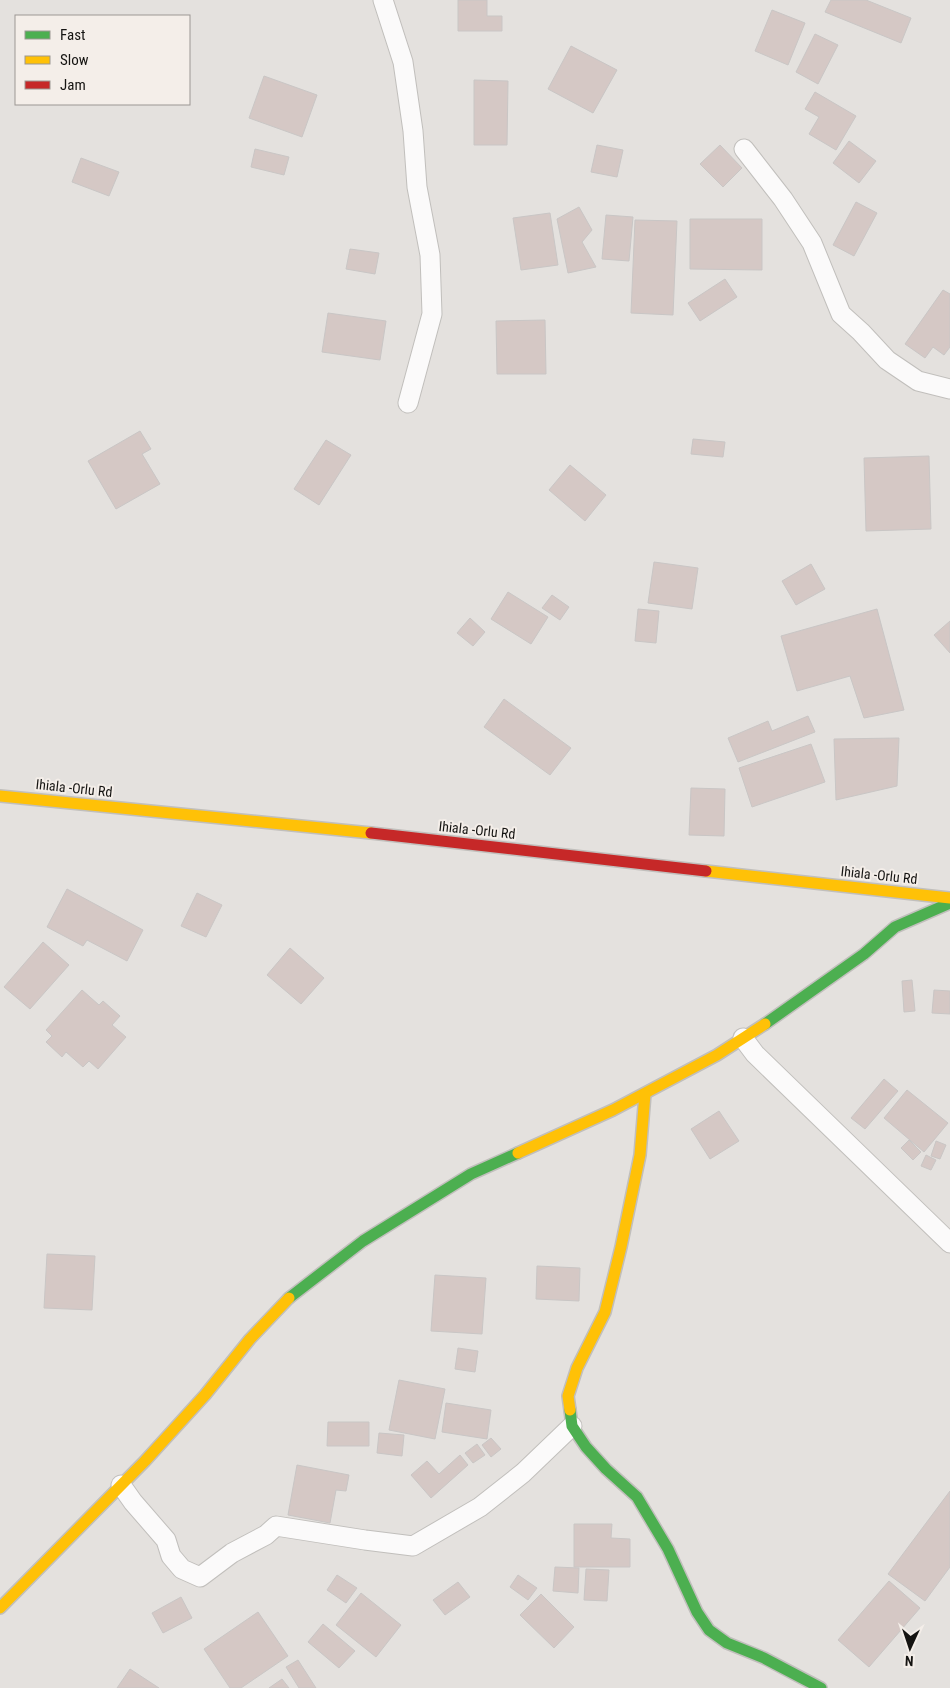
<svg xmlns="http://www.w3.org/2000/svg" width="950" height="1688" font-family="'Roboto Condensed',sans-serif">
	<rect width="100%" height="100%" fill="#e4e1de"/>
	<!-- building -->
	<g fill="#d5c8c5" stroke="#c9c6c5">
		<path d="M 458,0 L 487,0 L 487,16 L 502,16 L 502,31 L 458,31 Z"/>
		<path d="M 831,0 L 866,0 L 911,18 L 901,43 L 825,12 Z"/>
		<path d="M 772,10 L 805,23 L 788,65 L 755,51 Z"/>
		<path d="M 815,34 L 838,45 L 818,84 L 796,72 Z"/>
		<path d="M 571,46 L 617,70 L 593,113 L 548,89 Z"/>
		<path d="M 264,76 L 317,95 L 302,137 L 249,118 Z"/>
		<path d="M 474,80 L 508,81 L 507,145 L 474,145 Z"/>
		<path d="M 815,92 L 856,116 L 836,150 L 809,134 L 819,117 L 805,109 Z"/>
		<path d="M 849,141 L 876,161 L 859,183 L 833,163 Z"/>
		<path d="M 597,145 L 623,150 L 617,177 L 591,172 Z"/>
		<path d="M 720,145 L 742,168 L 723,187 L 700,164 Z"/>
		<path d="M 255,149 L 289,157 L 284,175 L 251,167 Z"/>
		<path d="M 81,158 L 119,172 L 109,196 L 72,182 Z"/>
		<path d="M 856,202 L 877,213 L 854,256 L 833,245 Z"/>
		<path d="M 579,207 L 592,230 L 582,242 L 596,267 L 568,273 L 557,219 Z"/>
		<path d="M 550,213 L 558,265 L 521,270 L 513,218 Z"/>
		<path d="M 606,215 L 633,217 L 629,261 L 602,259 Z"/>
		<path d="M 690,219 L 762,219 L 762,270 L 690,269 Z"/>
		<path d="M 635,220 L 677,221 L 673,315 L 631,313 Z"/>
		<path d="M 350,249 L 379,253 L 375,274 L 346,269 Z"/>
		<path d="M 725,279 L 737,297 L 700,321 L 688,303 Z"/>
		<path d="M 943,290 L 950,294 L 950,347 L 944,355 L 933,347 L 925,358 L 905,344 Z"/>
		<path d="M 328,313 L 386,321 L 380,360 L 322,352 Z"/>
		<path d="M 545,320 L 546,374 L 497,374 L 496,321 Z"/>
		<path d="M 140,431 L 151,449 L 142,454 L 160,484 L 116,509 L 88,461 Z"/>
		<path d="M 693,439 L 725,442 L 723,457 L 691,454 Z"/>
		<path d="M 326,440 L 351,455 L 319,505 L 294,489 Z"/>
		<path d="M 929,456 L 931,529 L 866,531 L 864,458 Z"/>
		<path d="M 570,465 L 606,495 L 585,521 L 549,490 Z"/>
		<path d="M 654,562 L 698,568 L 692,609 L 648,603 Z"/>
		<path d="M 811,564 L 825,589 L 796,605 L 782,581 Z"/>
		<path d="M 508,592 L 548,617 L 531,644 L 491,619 Z"/>
		<path d="M 552,595 L 569,607 L 560,620 L 542,608 Z"/>
		<path d="M 638,609 L 659,611 L 656,643 L 635,641 Z"/>
		<path d="M 877,609 L 904,710 L 864,718 L 850,676 L 797,691 L 781,636 Z"/>
		<path d="M 470,618 L 485,632 L 473,646 L 457,633 Z"/>
		<path d="M 950,621 L 950,653 L 934,635 Z"/>
		<path d="M 504,699 L 571,748 L 550,775 L 484,727 Z"/>
		<path d="M 808,716 L 815,732 L 738,762 L 728,738 L 768,721 L 772,731 Z"/>
		<path d="M 899,738 L 897,786 L 836,800 L 834,739 Z"/>
		<path d="M 811,744 L 825,782 L 752,807 L 739,768 Z"/>
		<path d="M 691,788 L 725,789 L 724,836 L 689,835 Z"/>
		<path d="M 67,889 L 143,930 L 127,961 L 87,940 L 83,946 L 47,927 Z"/>
		<path d="M 197,893 L 222,905 L 206,937 L 181,926 Z"/>
		<path d="M 43,942 L 69,965 L 30,1009 L 4,987 Z"/>
		<path d="M 290,948 L 324,978 L 301,1004 L 267,975 Z"/>
		<path d="M 912,980 L 915,1011 L 904,1012 L 902,981 Z"/>
		<path d="M 82,990 L 99,1005 L 103,1001 L 120,1016 L 112,1025 L 126,1037 L 98,1069 L 89,1061 L 83,1067 L 66,1052 L 62,1057 L 46,1042 L 52,1036 L 46,1030 Z"/>
		<path d="M 934,990 L 950,991 L 950,1014 L 932,1013 Z"/>
		<path d="M 884,1079 L 898,1091 L 865,1129 L 851,1118 Z"/>
		<path d="M 907,1090 L 948,1123 L 924,1152 L 884,1118 Z"/>
		<path d="M 719,1111 L 739,1141 L 710,1159 L 691,1129 Z"/>
		<path d="M 909,1140 L 921,1152 L 913,1160 L 901,1148 Z"/>
		<path d="M 936,1141 L 946,1145 L 940,1159 L 931,1156 Z"/>
		<path d="M 926,1155 L 936,1160 L 931,1170 L 921,1166 Z"/>
		<path d="M 47,1254 L 95,1256 L 92,1310 L 44,1308 Z"/>
		<path d="M 537,1266 L 580,1268 L 579,1301 L 536,1299 Z"/>
		<path d="M 435,1275 L 486,1278 L 482,1334 L 431,1331 Z"/>
		<path d="M 458,1348 L 478,1351 L 475,1372 L 455,1369 Z"/>
		<path d="M 399,1380 L 445,1389 L 435,1439 L 389,1430 Z"/>
		<path d="M 446,1403 L 491,1410 L 487,1439 L 442,1432 Z"/>
		<path d="M 328,1422 L 369,1422 L 369,1446 L 327,1446 Z"/>
		<path d="M 379,1433 L 404,1435 L 402,1456 L 377,1453 Z"/>
		<path d="M 491,1438 L 501,1449 L 491,1457 L 482,1445 Z"/>
		<path d="M 477,1444 L 485,1455 L 473,1463 L 465,1453 Z"/>
		<path d="M 460,1455 L 468,1465 L 431,1498 L 411,1475 L 427,1461 L 439,1474 Z"/>
		<path d="M 297,1465 L 349,1475 L 346,1491 L 336,1490 L 330,1523 L 288,1515 Z"/>
		<path d="M 950,1491 L 950,1567 L 925,1601 L 888,1574 Z"/>
		<path d="M 574,1524 L 612,1524 L 611,1538 L 630,1539 L 630,1567 L 574,1567 Z"/>
		<path d="M 555,1567 L 579,1568 L 578,1593 L 553,1591 Z"/>
		<path d="M 586,1569 L 609,1570 L 607,1601 L 584,1600 Z"/>
		<path d="M 337,1575 L 357,1588 L 346,1603 L 327,1590 Z"/>
		<path d="M 518,1575 L 537,1588 L 528,1600 L 510,1587 Z"/>
		<path d="M 889,1581 L 920,1608 L 869,1667 L 838,1640 Z"/>
		<path d="M 458,1582 L 470,1597 L 445,1615 L 433,1600 Z"/>
		<path d="M 361,1593 L 401,1625 L 376,1657 L 336,1625 Z"/>
		<path d="M 541,1594 L 574,1627 L 554,1648 L 520,1615 Z"/>
		<path d="M 181,1597 L 192,1618 L 163,1633 L 152,1613 Z"/>
		<path d="M 258,1612 L 288,1656 L 241,1688 L 230,1688 L 204,1649 Z"/>
		<path d="M 323,1624 L 355,1651 L 339,1668 L 308,1642 Z"/>
		<path d="M 298,1660 L 316,1688 L 299,1688 L 286,1667 Z"/>
		<path d="M 130,1669 L 159,1688 L 117,1688 Z"/>
		<path d="M 282,1679 L 289,1688 L 269,1688 Z"/>
	</g>
	<g fill="none" stroke-linecap="round" stroke-linejoin="round">
		<defs>
			<g id="street">
				<path d="M 383,0 L 403,62 L 413,131 L 417,187 L 430,255 L 432,314 L 408,403"/>
				<path d="M 744,149 L 783,199 L 812,243 L 841,314 L 861,332 L 887,360 L 918,381 L 950,389"/>
				<path d="M 743,1038 L 755,1054 L 950,1243"/>
				<path d="M 121,1485 L 133,1502 L 166,1540 L 171,1556 L 182,1569 L 200,1577 L 232,1553 L 266,1535 L 276,1526 L 365,1540 L 413,1546 L 480,1507 L 523,1473 L 572,1426"/>
			</g>
			<g id="fast">
				<path d="M 765,1024 L 864,954 L 895,927 L 950,903"/>
				<path d="M 289,1298 L 363,1241 L 471,1174 L 518,1153"/>
				<path d="M 570,1410 L 572,1426 L 586,1447 L 606,1469 L 637,1497 L 668,1549 L 697,1612 L 709,1630 L 727,1643 L 764,1658 L 821,1688"/>
			</g>
			<g id="slow">
				<path d="M 0,796 L 371,833"/>
				<path d="M 706,871 L 950,898"/>
				<path d="M 518,1153 L 613,1110 L 717,1055 L 765,1024"/>
				<path d="M 570,1410 L 568,1396 L 577,1368 L 605,1312 L 621,1247 L 640,1155 L 645,1094"/>
				<path d="M 0,1608 L 145,1461 L 205,1395 L 250,1339 L 289,1298"/>
			</g>
			<path id="jam" d="M 371,833 L 706,871"/>
		</defs>
		<!-- street casing -->
		<use href="#street" stroke="#c1bfbc" stroke-width="21"/>
		<!-- fast casing -->
		<use href="#fast" stroke="#c1bfbc" stroke-width="14"/>
		<!-- slow casing -->
		<use href="#slow" stroke="#c1bfbc" stroke-width="14"/>
		<!-- jam casing -->
		<use href="#jam" stroke="#c1bfbc" stroke-width="14"/>
		<!-- street -->
		<use href="#street" stroke="#fbfafa" stroke-width="19"/>
		<!-- fast -->
		<use href="#fast" stroke="#4caf50" stroke-width="11"/>
		<!-- slow -->
		<use href="#slow" stroke="#ffc107" stroke-width="11"/>
		<!-- jam -->
		<use href="#jam" stroke="#c62828" stroke-width="11"/>
	</g>
	<g text-anchor="middle" stroke-width="4" stroke-linejoin="round" paint-order="stroke">
		<!-- street labels -->
		<g font-size="14" fill="#151412" stroke="#f4eee9">
			<text transform="translate(74 788) rotate(6)" y="5">Ihiala -Orlu Rd</text>
			<text transform="translate(477 830) rotate(6)" y="5">Ihiala -Orlu Rd</text>
			<text transform="translate(879 875) rotate(6)" y="5">Ihiala -Orlu Rd</text>
		</g>
	</g>
	<!-- legend -->
	<rect x="15" y="15" width="175" height="90" fill="#f4eee9" stroke="#9b9793"/>
	<rect x="25" y="31" width="25" height="8" fill="#4caf50" stroke="#9b9793"/>
	<text x="60" y="40" font-size="15" fill="#151412">Fast</text>
	<rect x="25" y="56" width="25" height="8" fill="#ffc107" stroke="#9b9793"/>
	<text x="60" y="65" font-size="15" fill="#151412">Slow</text>
	<rect x="25" y="81" width="25" height="8" fill="#c62828" stroke="#9b9793"/>
	<text x="60" y="90" font-size="15" fill="#151412">Jam</text>
	<!-- north arrow -->
	<g transform="translate(910 1648) rotate(183)" stroke="#f4eee9" stroke-width="4" paint-order="stroke">
	<path d="M0-4L9 19L0 12L-9 19Z" fill="#151412"/>
	<text y="-8" font-size="14" font-weight="bold" text-anchor="middle" fill="#151412">N</text>
	</g>
</svg>
